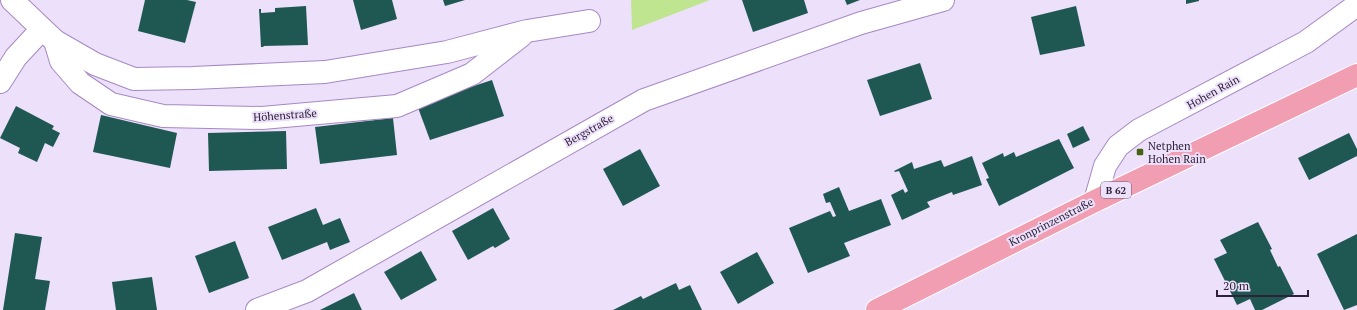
<svg xmlns="http://www.w3.org/2000/svg" width="1357" height="310" font-family="'PT Serif',serif">
	<rect width="100%" height="100%" fill="#ede0fa"/>
	<!-- green -->
	<path fill="#bfe590" d="M 631,0 L 710,0 L 632,30 Z"/>
	<!-- building -->
	<g fill="#1f5853">
		<path d="M 145,0 L 187,0 L 196,2 L 185,43 L 138,31 Z"/>
		<path d="M 353,0 L 392,0 L 397,19 L 361,30 Z"/>
		<path d="M 443,0 L 465,0 L 445,6 Z"/>
		<path d="M 742,0 L 804,0 L 808,13 L 753,32 Z"/>
		<path d="M 845,0 L 860,0 L 847,5 Z"/>
		<path d="M 1186,0 L 1199,0 L 1199,1 L 1186,4 Z"/>
		<path d="M 306,6 L 308,45 L 263,46 L 264,47 L 261,47 L 259,9 L 261,9 L 261,13 L 275,12 L 275,8 Z"/>
		<path d="M 1076,6 L 1085,46 L 1040,55 L 1031,17 Z"/>
		<path d="M 920,63 L 932,99 L 880,116 L 867,80 Z"/>
		<path d="M 492,80 L 504,116 L 430,140 L 417,105 Z"/>
		<path d="M 16,106 L 54,126 L 52,129 L 60,133 L 53,147 L 45,143 L 37,162 L 18,153 L 20,148 L 0,138 Z"/>
		<path d="M 101,115 L 177,133 L 170,168 L 93,152 Z"/>
		<path d="M 393,118 L 397,155 L 320,164 L 315,127 Z"/>
		<path d="M 1083,126 L 1090,140 L 1073,148 L 1067,134 Z"/>
		<path d="M 286,131 L 287,169 L 209,171 L 208,133 Z"/>
		<path d="M 1349,133 L 1357,149 L 1357,156 L 1309,180 L 1298,158 Z"/>
		<path d="M 1059,139 L 1074,168 L 999,206 L 986,179 L 989,178 L 982,163 L 1003,153 L 1004,157 L 1014,152 L 1016,157 Z"/>
		<path d="M 640,149 L 660,186 L 623,206 L 603,169 Z"/>
		<path d="M 972,156 L 982,185 L 953,195 L 952,192 L 927,202 L 930,207 L 902,220 L 891,195 L 903,189 L 905,193 L 908,191 L 899,171 L 895,172 L 894,171 L 912,162 L 914,169 L 941,160 L 944,167 Z"/>
		<path d="M 839,187 L 849,211 L 881,199 L 891,225 L 844,243 L 850,256 L 808,273 L 789,228 L 830,211 L 833,217 L 836,216 L 830,202 L 826,203 L 823,194 Z"/>
		<path d="M 316,208 L 323,225 L 340,218 L 350,242 L 330,250 L 327,242 L 282,260 L 268,227 Z"/>
		<path d="M 493,208 L 510,239 L 495,248 L 493,246 L 468,260 L 452,231 Z"/>
		<path d="M 1258,222 L 1272,249 L 1270,250 L 1278,267 L 1280,266 L 1294,294 L 1262,310 L 1255,310 L 1250,299 L 1237,305 L 1214,259 L 1227,253 L 1220,240 Z"/>
		<path d="M 15,233 L 42,237 L 35,279 L 50,281 L 45,310 L 3,310 Z"/>
		<path d="M 1357,234 L 1357,305 L 1344,310 L 1317,254 Z"/>
		<path d="M 235,241 L 249,278 L 209,293 L 195,256 Z"/>
		<path d="M 421,251 L 437,280 L 401,300 L 384,272 Z"/>
		<path d="M 757,252 L 774,283 L 738,304 L 720,272 Z"/>
		<path d="M 152,277 L 157,310 L 116,310 L 112,282 Z"/>
		<path d="M 676,283 L 679,290 L 690,285 L 702,310 L 613,310 L 641,296 L 643,299 Z"/>
		<path d="M 354,293 L 362,310 L 320,310 Z"/>
	</g>
	<g fill="none" stroke-linecap="round" stroke-linejoin="round">
		<defs>
			<g id="minor">
				<path d="M 12,0 L 55,41 L 95,64 L 134,79 L 193,78 L 325,72 L 447,52 L 527,31 L 589,21"/>
				<path d="M 55,41 L 61,61 L 80,83 L 111,104 L 163,116 L 262,118 L 397,106 L 472,74 L 521,36"/>
				<path d="M 0,82 L 16,57 L 42,29"/>
				<path d="M 1095,201 L 1105,166 L 1118,146 L 1139,130 L 1306,42 L 1357,5"/>
				<path d="M 257,310 L 307,291 L 644,100 L 861,23 L 943,0"/>
			</g>
			<path id="major" d="M 877,310 L 1095,201 L 1357,75"/>
		</defs>
		<!-- minor casing -->
		<use href="#minor" stroke="#a788c3" stroke-width="24"/>
		<!-- major casing -->
		<use href="#major" stroke="#fff" stroke-width="24"/>
		<!-- minor -->
		<use href="#minor" stroke="#fff" stroke-width="22"/>
		<!-- major -->
		<use href="#major" stroke="#f19db2" stroke-width="22"/>
	</g>
	<!-- markers -->
	<rect fill="#456113" stroke="#ede0fa" stroke-width="1.5" x="1136" y="148" width="8" height="8" rx="2"/>
	<g text-anchor="middle" stroke-width="4" stroke-linejoin="round" paint-order="stroke">
		<!-- shield labels -->
		<rect fill="#ede0fa" stroke="#675a73" stroke-width="1" x="1101" y="182" width="30" height="16" rx="3"/>
		<g font-size="10" font-weight="bold" fill="#2e2139">
			<text x="1116" y="194">B 62</text>
		</g>
		<!-- street labels -->
		<g font-size="11" fill="#2e2139" stroke="#ede0fa">
			<text transform="translate(1213 92) rotate(-29)" y="4">Hohen Rain</text>
			<text transform="translate(285 115) rotate(-4)" y="4">Höhenstraße</text>
			<text transform="translate(589 130) rotate(-29)" y="4">Bergstraße</text>
			<text transform="translate(1051 222) rotate(-27)" y="4">Kronprinzenstraße</text>
		</g>
		<!-- poi labels -->
		<g font-size="11" fill="#2e2139" stroke="#ede0fa" text-anchor="start">
			<text x="1148" y="150">Netphen<tspan x="1148" dy="13">Hohen Rain</tspan></text>
		</g>
	</g>
	<!-- scale -->
	<path d="M1217 290v6h91v-6" fill="none" stroke="#2e2139" stroke-width="2"/>
	<text x="1223" y="290" font-size="12" fill="#2e2139" stroke="#ede0fa" stroke-width="3" paint-order="stroke">20 m</text>
</svg>
